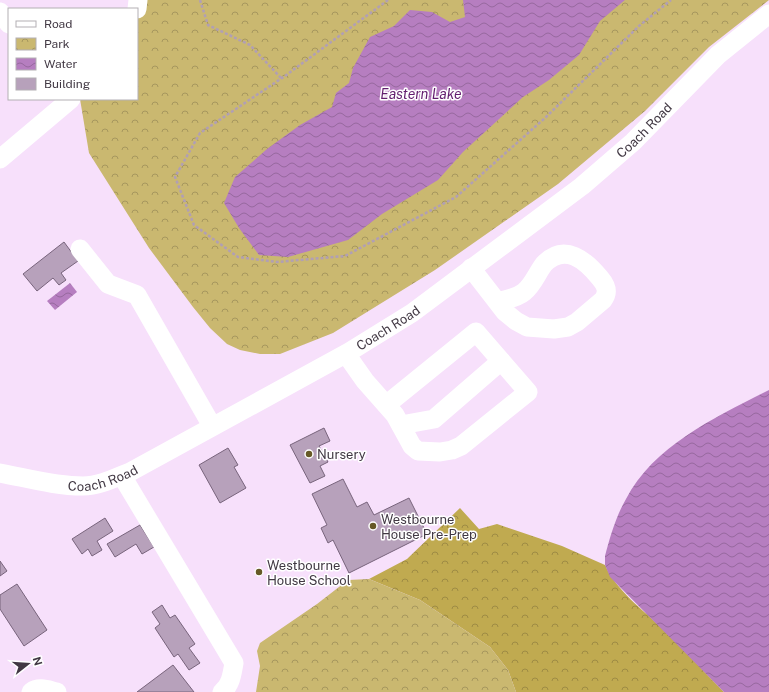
<svg xmlns="http://www.w3.org/2000/svg" width="769" height="692" font-family="'Public Sans',sans-serif">
	<defs>
		<pattern id="forest-crowns" width="20" height="18" patternUnits="userSpaceOnUse"><rect width="20" height="18" fill="#c0aa50"/><path d="M2 6a3 3 0 1 1 6 0M12 15a3 3 0 1 1 6 0" fill="none" stroke="#9e8b44"/></pattern>
		<pattern id="park-crowns" width="20" height="18" patternUnits="userSpaceOnUse"><rect width="20" height="18" fill="#cab870"/><path d="M2 6a3 3 0 1 1 6 0M12 15a3 3 0 1 1 6 0" fill="none" stroke="#a6975e"/></pattern>
		<pattern id="water-waves" width="16" height="10" patternUnits="userSpaceOnUse"><rect width="16" height="10" fill="#b67ec0"/><path d="M0 5q4-4 8 0t8 0" fill="none" stroke="#96689e"/></pattern>
	</defs>
	<rect width="100%" height="100%" fill="#f7e0fb"/>
	<!-- forest -->
	<path fill="url(#forest-crowns)" d="M 460,508 L 479,529 L 497,524 L 562,546 L 605,565 C 617,591 642,609 662,628 C 683,649 703,671 724,692 L 516,692 L 508,670 L 490,647 L 420,600 L 369,579 L 407,559 Z"/>
	<!-- park -->
	<g fill="url(#park-crowns)">
		<path d="M 137,0 L 769,0 L 709,47 L 645,111 L 558,184 L 435,270 L 333,333 L 280,354 L 260,354 L 240,350 L 227,344 L 210,328 L 193,307 L 149,248 L 89,153 L 80,99 L 137,99 Z"/>
		<path d="M 369,579 L 420,600 L 490,647 L 508,670 L 516,692 L 256,692 L 260,666 L 257,651 L 260,643 L 317,604 L 348,580 Z"/>
	</g>
	<!-- water -->
	<g fill="url(#water-waves)">
		<path d="M 463,0 L 625,0 L 600,21 L 579,55 L 549,80 L 523,97 L 463,152 L 438,180 L 382,214 L 348,240 L 288,257 L 259,255 L 239,228 L 224,203 L 235,177 L 267,149 L 300,125 L 332,107 L 336,93 L 349,83 L 353,68 L 370,37 L 394,26 L 410,10 L 432,12 L 450,22 L 465,17 Z"/>
		<path d="M 70,283 L 77,292 L 55,310 L 47,301 Z"/>
		<path d="M 769,390 L 769,692 L 724,692 L 610,577 L 605,565 L 605,556 C 610,537 616,516 626,499 C 654,445 718,416 769,390 Z"/>
	</g>
	<!-- building -->
	<g fill="#b7a1bb" stroke="#78647c">
		<path d="M 64,242 L 78,261 L 61,273 L 66,280 L 59,285 L 53,278 L 37,291 L 23,274 Z"/>
		<path d="M 324,428 L 330,441 L 319,446 L 328,462 L 320,466 L 325,476 L 310,483 L 290,445 Z"/>
		<path d="M 228,448 L 238,465 L 234,467 L 246,488 L 220,503 L 199,465 Z"/>
		<path d="M 343,479 L 357,507 L 367,502 L 374,515 L 409,498 L 427,534 L 349,573 L 333,540 L 328,543 L 321,528 L 327,525 L 312,494 Z"/>
		<path d="M 105,518 L 113,531 L 97,541 L 102,550 L 92,556 L 88,549 L 82,554 L 72,539 Z"/>
		<path d="M 140,525 L 154,547 L 142,554 L 136,544 L 115,557 L 107,544 Z"/>
		<path d="M 0,561 L 7,571 L 0,576 Z"/>
		<path d="M 17,584 L 47,630 L 24,646 L 0,609 L 0,595 Z"/>
		<path d="M 162,605 L 170,618 L 175,615 L 195,644 L 189,648 L 200,663 L 189,670 L 178,654 L 174,657 L 155,628 L 160,624 L 152,612 Z"/>
		<path d="M 173,665 L 194,692 L 137,692 Z"/>
	</g>
	<g fill="none" stroke-linecap="round" stroke-linejoin="round">
		<!-- path -->
		<g stroke="#b19fb4" stroke-width="2.5" stroke-dasharray="3 2" stroke-linecap="butt">
			<path d="M 200,0 L 208,25 L 250,45 L 281,78"/>
			<path d="M 388,0 L 285,76 L 200,133 L 175,177 L 194,225 L 238,257 L 277,262 L 345,256 L 456,197 L 545,118 L 639,26 L 671,0"/>
		</g>
		<!-- minor -->
		<g stroke="#fff" stroke-width="19">
			<path d="M 137,9 L 138,0"/>
			<path d="M 0,12 L 9,24"/>
			<path d="M 0,159 L 71,99"/>
			<path d="M 80,249 L 108,284 L 137,295 L 212,426"/>
			<path d="M 471,268 L 505,312 L 516,321 L 527,327 L 554,329 L 568,327 L 577,322 L 603,300 C 609,292 606,285 600,278 C 586,261 565,242 544,264 C 537,273 533,285 524,292 C 517,298 507,299 498,302"/>
			<path d="M 346,354 L 365,381 L 395,415 L 412,446 L 418,451 L 440,452 L 452,450 L 461,446 L 528,392 L 476,332 L 386,405"/>
			<path d="M 401,425 L 434,419 L 501,361"/>
			<path id="s1" d="M 0,473 C 27,478 55,486 83,486 C 99,486 115,478 130,472 L 349,352 L 412,313 L 582,186 L 633,142 L 718,55 L 769,14"/>
			<path d="M 122,476 L 234,663 C 232,674 231,685 222,692"/>
			<path d="M 31,692 C 39,686 48,690 57,692"/>
		</g>
	</g>
	<!-- markers -->
	<g fill="#665926" stroke="#fff" stroke-width="1.5">
		<circle cx="309" cy="454" r="4"/>
		<circle cx="373" cy="526" r="4"/>
		<circle cx="259" cy="572" r="4"/>
	</g>
	<g text-anchor="middle" stroke-width="3" stroke-linejoin="round" paint-order="stroke">
		<!-- street labels -->
		<g font-size="13" fill="#413843" stroke="#fff">
			<text dy="5" stroke="none"><textPath href="#s1" startOffset="753">Coach Road</textPath></text>
			<text dy="5" stroke="none"><textPath href="#s1" startOffset="429">Coach Road</textPath></text>
			<text dy="5" stroke="none"><textPath href="#s1" startOffset="105">Coach Road</textPath></text>
		</g>
		<!-- poi labels -->
		<g font-size="13" fill="#413843" stroke="#fff" text-anchor="start">
			<text x="317" y="459">Nursery</text>
			<text x="381" y="524">Westbourne<tspan x="381" dy="15">House Pre-Prep</tspan></text>
			<text x="267" y="570">Westbourne<tspan x="267" dy="15">House School</tspan></text>
		</g>
		<!-- water labels -->
		<g font-size="14" font-style="italic" fill="#621d6e" stroke="#fff">
			<text x="421" y="99">Eastern Lake</text>
		</g>
	</g>
	<!-- legend -->
	<rect x="8" y="8" width="130" height="92" fill="#ffffff" stroke="#b3afb4"/>
	<rect x="16" y="21" width="20" height="6" fill="#ffffff" stroke="#b3afb4"/>
	<text x="44" y="28" font-size="12" fill="#413843">Road</text>
	<rect x="16" y="38" width="20" height="12" fill="url(#park-crowns)" stroke="#b3afb4"/>
	<text x="44" y="48" font-size="12" fill="#413843">Park</text>
	<rect x="16" y="58" width="20" height="12" fill="url(#water-waves)" stroke="#b3afb4"/>
	<text x="44" y="68" font-size="12" fill="#413843">Water</text>
	<rect x="16" y="78" width="20" height="12" fill="#b7a1bb" stroke="#b3afb4"/>
	<text x="44" y="88" font-size="12" fill="#413843">Building</text>
	<!-- north arrow -->
	<g transform="translate(28 664) rotate(73)" stroke="#ffffff" stroke-width="3" paint-order="stroke">
	<path d="M0-3L7 15L0 10L-7 15Z" fill="#413843"/>
	<text y="-6" font-size="11" font-weight="bold" text-anchor="middle" fill="#413843">N</text>
	</g>
</svg>
